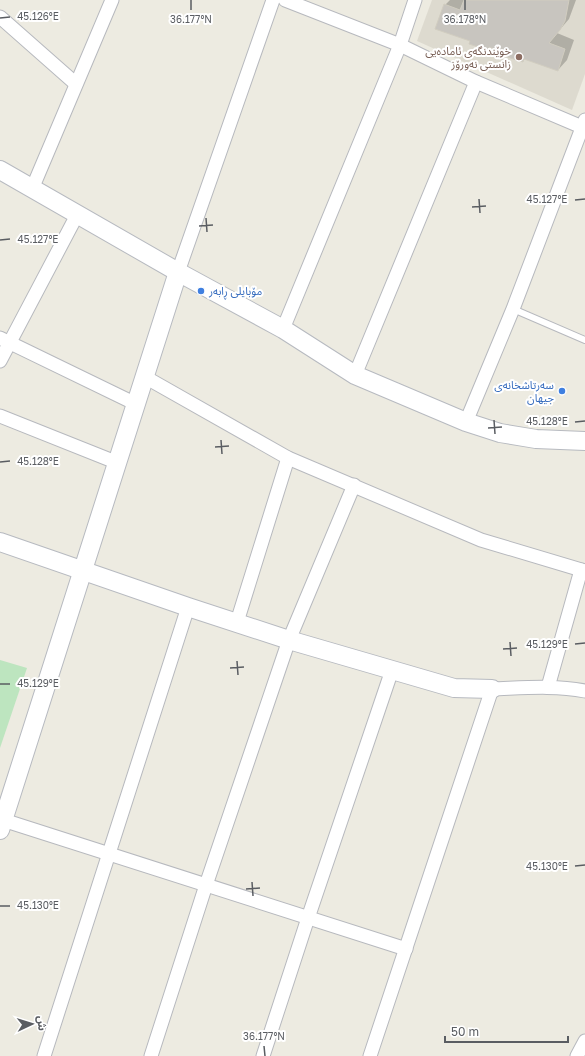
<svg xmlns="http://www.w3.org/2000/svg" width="585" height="1056" font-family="'Golos Text','Noto Sans Arabic',sans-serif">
	<rect width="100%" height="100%" fill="#edebe1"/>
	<!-- education -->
	<path fill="#dddacf" d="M 432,0 L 585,0 L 585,74 L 572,110 L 417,41 Z"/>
	<!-- green -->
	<path fill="#bde5bf" d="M 0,660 L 27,668 L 0,748 Z"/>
	<!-- shadow -->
	<path fill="#0003" d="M 450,0 L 576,0 L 569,19 L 557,33 L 574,40 L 567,60 L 558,70 L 525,59 L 522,61 L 506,52 L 490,47 L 488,49 L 471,40 L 445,5 Z"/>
	<!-- building -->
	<path fill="#c8c5bf" stroke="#d1cdc0" d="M 464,0 L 569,0 L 565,21 L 560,30 L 549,43 L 565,49 L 558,71 L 524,59 L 523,62 L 504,56 L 505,53 L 489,47 L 488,50 L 469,44 L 470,41 L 435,29 L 444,4 L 460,10 Z"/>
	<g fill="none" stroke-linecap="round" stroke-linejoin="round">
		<defs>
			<path id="lane" d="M 513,309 L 585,340"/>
			<g id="street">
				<path d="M 285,0 L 400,45 L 476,82 L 582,127"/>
				<path d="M 0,17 L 76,84"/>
				<path d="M 32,189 L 112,0"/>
				<path d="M 178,272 L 273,0"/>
				<path d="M 283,329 L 400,45 L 415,0"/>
				<path d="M 0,338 L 136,404"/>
				<path d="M 0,361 L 77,215"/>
				<path d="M 355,375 L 476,82"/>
				<path d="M 145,377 L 288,458 L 481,540 L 585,571"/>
				<path d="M 0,416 L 118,463"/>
				<path d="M 466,422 L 513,309 L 585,120"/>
				<path d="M 237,622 L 288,458"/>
				<path d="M 548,687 L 581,570"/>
				<path d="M 3,820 L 406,949"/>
				<path d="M 44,1056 L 188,607"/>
				<path d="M 151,1056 L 206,885 L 289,640 L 354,485"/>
				<path d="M 263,1056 L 308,918 L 392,670"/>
				<path d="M 370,1056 L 492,689 C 523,688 554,685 585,691"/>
				<path d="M 577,1056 L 585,1041"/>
			</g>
			<g id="secondary">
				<path d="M 0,170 L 178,272 L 283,329 L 355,375 L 466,422 L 500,433 L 536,439 L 585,441"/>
				<path d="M 0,542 L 188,607 L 289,640 L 454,688 L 492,689"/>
				<path d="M 0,830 L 178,272"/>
			</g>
		</defs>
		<!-- lane casing -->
		<use href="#lane" stroke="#b7b9be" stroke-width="8"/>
		<!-- street casing -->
		<use href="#street" stroke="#b7b9be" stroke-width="15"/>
		<!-- secondary casing -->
		<use href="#secondary" stroke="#b7bac0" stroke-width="20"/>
		<!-- lane -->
		<use href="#lane" stroke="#fff" stroke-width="6"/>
		<!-- street -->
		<use href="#street" stroke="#fff" stroke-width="13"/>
		<!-- secondary -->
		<use href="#secondary" stroke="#fff" stroke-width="18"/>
	</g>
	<!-- ticks -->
	<path fill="none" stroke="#5a5d62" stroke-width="1.5" d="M 191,0 L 191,10M 465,0 L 465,10M 0,18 L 10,17M 479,199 L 480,213M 575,200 L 585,199M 472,207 L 486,206M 206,218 L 207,232M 199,226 L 213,225M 0,240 L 10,239M 494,420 L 495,434M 575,422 L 585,421M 488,428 L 502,427M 221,440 L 222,454M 215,447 L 229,446M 0,462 L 10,461M 510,642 L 511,656M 575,644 L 585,643M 503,649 L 517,648M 237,661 L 238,675M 230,668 L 244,667M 0,684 L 10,684M 575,866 L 585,865M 252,882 L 253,896M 246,889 L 260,888M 0,906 L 10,906M 264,1046 L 265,1056"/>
	<!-- markers -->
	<circle fill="#8d6e63" stroke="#fff" stroke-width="1.5" cx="519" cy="57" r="4"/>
	<g fill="#3f7fe0" stroke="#fff" stroke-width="1.5">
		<circle cx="201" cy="291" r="4"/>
		<circle cx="562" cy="391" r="4"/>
	</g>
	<g text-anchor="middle" stroke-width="4" stroke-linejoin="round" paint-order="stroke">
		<!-- education labels -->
		<g font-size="11" fill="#785e54" stroke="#fff" text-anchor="end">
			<text x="511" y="55">خوێندنگەی ئامادەیی<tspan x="511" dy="13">زانستی نەورۆز</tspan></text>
		</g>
		<!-- shop labels -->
		<g font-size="11" fill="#366cbe" stroke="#fff" text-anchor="start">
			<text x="209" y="295">مۆبایلی ڕابەر</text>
			<text x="554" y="389" text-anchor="end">سەرتاشخانەی<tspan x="554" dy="13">جیهان</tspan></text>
		</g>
	</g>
	<g font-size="10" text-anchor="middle" fill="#5a5d62" stroke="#fff" stroke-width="4" stroke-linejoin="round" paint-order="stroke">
		<text x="38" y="20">45.126°E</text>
		<text x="191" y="23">36.177°N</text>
		<text x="465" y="23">36.178°N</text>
		<text x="547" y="203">45.127°E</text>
		<text x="38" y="243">45.127°E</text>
		<text x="547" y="425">45.128°E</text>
		<text x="38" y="465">45.128°E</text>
		<text x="547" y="648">45.129°E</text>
		<text x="38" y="687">45.129°E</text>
		<text x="547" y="870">45.130°E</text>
		<text x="38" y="909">45.130°E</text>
		<text x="264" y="1040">36.177°N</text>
	</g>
	<!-- north arrow -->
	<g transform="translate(32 1024) rotate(86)" stroke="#ffffff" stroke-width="3" paint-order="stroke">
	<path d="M0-3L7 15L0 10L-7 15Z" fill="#5a5d62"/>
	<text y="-6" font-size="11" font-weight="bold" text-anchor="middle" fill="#5a5d62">ش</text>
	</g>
	<!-- scale -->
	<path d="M445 1036v6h123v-6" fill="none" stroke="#5a5d62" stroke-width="2"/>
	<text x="451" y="1036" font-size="12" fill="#5a5d62" stroke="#ffffff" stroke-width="3" paint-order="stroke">50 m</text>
</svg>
